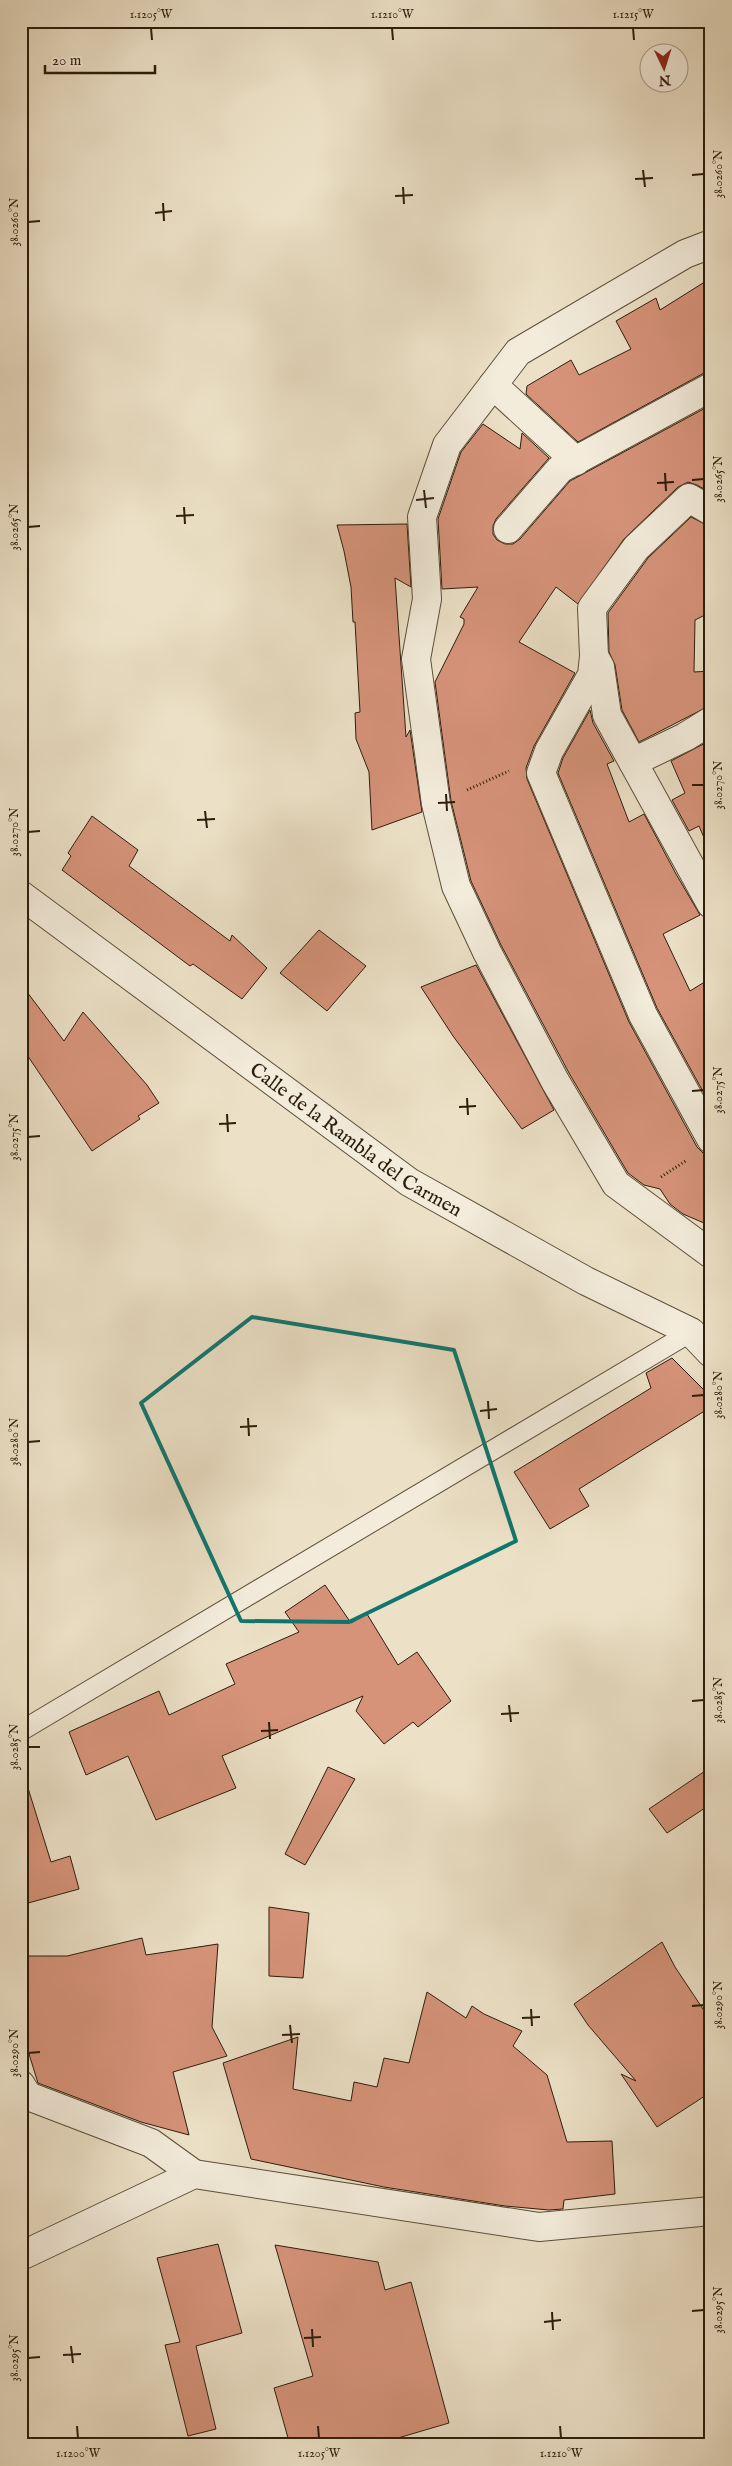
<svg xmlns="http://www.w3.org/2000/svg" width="732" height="2466" font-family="'IM FELL English',serif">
	<rect width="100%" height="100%" fill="#ece1c7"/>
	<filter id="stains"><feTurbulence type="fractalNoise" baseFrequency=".004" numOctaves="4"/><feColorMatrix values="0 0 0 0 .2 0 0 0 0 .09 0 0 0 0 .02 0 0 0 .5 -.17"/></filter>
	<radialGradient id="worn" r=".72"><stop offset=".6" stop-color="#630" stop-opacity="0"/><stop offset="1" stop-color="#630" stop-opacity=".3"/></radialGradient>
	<!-- building -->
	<g fill="#d6937a" stroke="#2d1d0b">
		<path d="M 711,278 L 711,371 L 704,373 L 578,442 L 526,394 L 527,386 L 571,360 L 579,375 L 631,349 L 616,321 L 656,298 L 660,310 Z"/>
		<path d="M 711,405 L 711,493 L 697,485 L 688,482 L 678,487 L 624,539 L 578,604 L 556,587 L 519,642 L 575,673 L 534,746 L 526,768 L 527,779 L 629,1022 L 697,1147 L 703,1153 L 711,1155 L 711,1226 L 683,1214 L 670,1204 L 660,1189 L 644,1185 L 628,1173 L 569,1073 L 501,945 L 471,881 L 451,801 L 435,682 L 464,624 L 464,619 L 460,617 L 478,587 L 442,589 L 438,519 L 461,452 L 483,424 L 520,449 L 522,433 L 549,458 L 496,519 L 493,526 L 493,534 L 497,540 L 505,544 L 513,544 L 520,539 L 570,481 Z"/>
		<path d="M 691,517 L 711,527 L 711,612 L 695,620 L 694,672 L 711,671 L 711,705 L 639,742 L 622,710 L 615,665 L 609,652 L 608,613 L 648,558 Z"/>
		<path d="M 407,524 L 411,587 L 395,578 L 406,737 L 410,730 L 422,812 L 372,830 L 369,772 L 356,739 L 355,713 L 360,712 L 355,622 L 353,622 L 351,587 L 344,551 L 337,525 Z"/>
		<path d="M 590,710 L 593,723 L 614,761 L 607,764 L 629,822 L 644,814 L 676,874 L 700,915 L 663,934 L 690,991 L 711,978 L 711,1106 L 657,1008 L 558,773 L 563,758 Z"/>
		<path d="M 711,740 L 711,854 L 699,826 L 689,831 L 672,800 L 685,793 L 671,761 Z"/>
		<path d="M 92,816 L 138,850 L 129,866 L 230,941 L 232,935 L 267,968 L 242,999 L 193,964 L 190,966 L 62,870 L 71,856 L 68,853 Z"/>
		<path d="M 319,930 L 366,966 L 327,1011 L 280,973 Z"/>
		<path d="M 476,965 L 554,1110 L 522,1129 L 453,1036 L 421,987 Z"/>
		<path d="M 21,984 L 64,1041 L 83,1012 L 147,1085 L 159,1103 L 138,1116 L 140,1119 L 92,1151 L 21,1046 Z"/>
		<path d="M 672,1358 L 711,1397 L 711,1407 L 579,1489 L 589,1506 L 550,1529 L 514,1472 L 651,1388 L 646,1373 Z"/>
		<path d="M 325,1585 L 351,1623 L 367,1614 L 398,1665 L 417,1652 L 451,1701 L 418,1727 L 413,1722 L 384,1744 L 356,1711 L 363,1696 L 222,1756 L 236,1788 L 156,1820 L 128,1756 L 86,1775 L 69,1732 L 159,1691 L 169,1715 L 235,1684 L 226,1664 L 299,1632 L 285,1612 Z"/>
		<path d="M 328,1767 L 355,1779 L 305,1865 L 285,1854 Z"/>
		<path d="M 711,1767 L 711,1804 L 667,1833 L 649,1809 Z"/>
		<path d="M 28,1788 L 51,1862 L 70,1856 L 79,1889 L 21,1905 L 21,1789 Z"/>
		<path d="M 269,1907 L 309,1913 L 303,1978 L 269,1976 Z"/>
		<path d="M 142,1938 L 146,1955 L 218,1944 L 212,2027 L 227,2056 L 173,2072 L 189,2135 L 141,2122 L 38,2083 L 21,2028 L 21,1956 L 67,1956 Z"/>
		<path d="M 662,1942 L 675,1967 L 711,2021 L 711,2092 L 657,2127 L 621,2074 L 636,2081 L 588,2025 L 574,2004 Z"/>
		<path d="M 427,1992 L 466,2018 L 472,2006 L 484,2014 L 522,2031 L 513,2046 L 547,2075 L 567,2142 L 612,2141 L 615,2194 L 564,2200 L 563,2209 L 549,2210 L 505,2206 L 384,2187 L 251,2159 L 223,2063 L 298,2037 L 293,2089 L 351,2101 L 354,2082 L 377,2087 L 384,2058 L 409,2063 Z"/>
		<path d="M 218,2244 L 242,2333 L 196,2346 L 216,2429 L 188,2436 L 165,2345 L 180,2342 L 157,2258 Z"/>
		<path d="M 275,2245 L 378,2262 L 385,2290 L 411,2282 L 449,2423 L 374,2445 L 290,2445 L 274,2388 L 313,2376 Z"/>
	</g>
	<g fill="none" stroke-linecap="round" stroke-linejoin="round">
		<defs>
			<path id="lane" d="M 21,1731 L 691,1332"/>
			<g id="street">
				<path d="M 711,244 L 685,254 L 518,352 L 447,445 L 422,517 L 427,599 L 416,659 L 436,804 L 456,886 L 487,952 L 555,1081 L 616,1184 L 711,1254"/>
				<path d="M 493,385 L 576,461"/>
				<path d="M 711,511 L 689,498 L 636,548 L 592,608 L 594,656 L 592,675 L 549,751 L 541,773 L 643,1015 L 711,1139"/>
				<path d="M 508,529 L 560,469 L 711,387"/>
				<path d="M 594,656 L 600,667 L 607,715 L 711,904"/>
				<path d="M 633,762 L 685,737 L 711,721"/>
				<path id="s1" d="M 21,895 L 409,1182 L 586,1281 L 691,1332 L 711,1353"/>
				<path d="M 21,2085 L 28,2096 L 151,2143 L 194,2174"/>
				<path d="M 21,2256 L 194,2174 L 539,2227 L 711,2211"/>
			</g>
		</defs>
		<!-- lane casing -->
		<use href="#lane" stroke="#5d4e3a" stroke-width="21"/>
		<!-- street casing -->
		<use href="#street" stroke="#5d4e3a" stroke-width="30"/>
		<!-- path -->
		<g stroke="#2d1d0b" stroke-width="3" stroke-dasharray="1 2.5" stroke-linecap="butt">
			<path d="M 467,790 L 509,771"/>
			<path d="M 661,1177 L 687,1160"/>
		</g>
		<!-- lane -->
		<use href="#lane" stroke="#f3ecdb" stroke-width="19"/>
		<!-- street -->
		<use href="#street" stroke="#f3ecdb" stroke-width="28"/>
	</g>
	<!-- marked area -->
	<path fill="none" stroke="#0f766e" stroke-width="4" stroke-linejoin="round" d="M 252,1317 L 454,1350 L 516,1541 L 349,1622 L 241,1621 L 141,1403 Z"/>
	<!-- ticks -->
	<path fill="none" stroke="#2d1d0b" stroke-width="2" d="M 151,28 L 152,40M 392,28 L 393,40M 633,28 L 634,40M 643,170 L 645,187M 692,175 L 704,174M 635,179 L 653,178M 403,187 L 404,204M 395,196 L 413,195M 163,203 L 164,221M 155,213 L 172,211M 28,222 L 40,221M 665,473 L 666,491M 692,480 L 704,479M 657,483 L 674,482M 424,490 L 426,508M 416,500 L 434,498M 184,507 L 185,524M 176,516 L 194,515M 28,527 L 40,526M 692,785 L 704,785M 446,794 L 447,811M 438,803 L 455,802M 205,811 L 207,828M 197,820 L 215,819M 28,832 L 40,831M 692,1091 L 704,1090M 467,1098 L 468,1115M 459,1107 L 476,1106M 227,1114 L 228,1132M 219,1124 L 236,1123M 28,1137 L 40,1136M 692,1396 L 704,1395M 488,1401 L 489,1419M 480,1411 L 497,1409M 248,1418 L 249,1436M 240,1427 L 257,1426M 28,1442 L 40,1441M 692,1701 L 704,1700M 509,1705 L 511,1722M 501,1714 L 519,1713M 269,1722 L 270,1739M 261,1731 L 278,1730M 28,1747 L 40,1747M 692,2006 L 704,2005M 531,2009 L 532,2026M 522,2018 L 540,2017M 290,2025 L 292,2043M 282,2035 L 300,2034M 28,2053 L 40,2052M 692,2311 L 704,2310M 552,2312 L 553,2330M 544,2322 L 561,2320M 312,2329 L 313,2347M 304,2338 L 321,2337M 71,2346 L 73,2363M 63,2355 L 81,2354M 28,2358 L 40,2357M 77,2426 L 78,2438M 318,2426 L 319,2438M 560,2426 L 561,2438"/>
	<g text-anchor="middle" stroke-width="4" stroke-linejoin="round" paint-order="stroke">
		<!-- street labels -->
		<g font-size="20" fill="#2d1d0b" stroke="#f3ecdb">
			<text dy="7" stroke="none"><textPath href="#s1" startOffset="415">Calle de la Rambla del Carmen</textPath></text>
		</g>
	</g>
	<!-- margin -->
	<rect width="732" height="2466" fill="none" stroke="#ece1c7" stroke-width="55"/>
	<!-- north arrow -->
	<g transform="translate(664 68) rotate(176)"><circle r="24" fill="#f3ecdb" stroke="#a49988"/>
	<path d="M0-4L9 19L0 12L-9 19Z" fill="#8f2418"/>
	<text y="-8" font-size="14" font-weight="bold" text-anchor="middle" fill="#2d1d0b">N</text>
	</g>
	<!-- scale -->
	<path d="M45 65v8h110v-8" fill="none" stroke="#2d1d0b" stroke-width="2.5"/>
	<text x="52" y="65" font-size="15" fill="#2d1d0b" stroke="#f3ecdb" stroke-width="4" paint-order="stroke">20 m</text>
	<rect x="28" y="28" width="676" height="2410" fill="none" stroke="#2d1d0b" stroke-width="2"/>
	<g font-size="12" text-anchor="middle" fill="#2d1d0b">
		<text x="151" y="18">1.1205°W</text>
		<text x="392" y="18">1.1210°W</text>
		<text x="633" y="18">1.1215°W</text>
		<text transform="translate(718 174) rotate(-90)" y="4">38.0260°N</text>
		<text transform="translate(14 222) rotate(-90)" y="4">38.0260°N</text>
		<text transform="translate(718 479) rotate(-90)" y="4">38.0265°N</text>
		<text transform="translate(14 527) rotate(-90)" y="4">38.0265°N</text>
		<text transform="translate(718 785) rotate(-90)" y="4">38.0270°N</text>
		<text transform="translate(14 832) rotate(-90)" y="4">38.0270°N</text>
		<text transform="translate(718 1090) rotate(-90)" y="4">38.0275°N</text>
		<text transform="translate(14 1137) rotate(-90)" y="4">38.0275°N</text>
		<text transform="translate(718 1395) rotate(-90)" y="4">38.0280°N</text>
		<text transform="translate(14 1442) rotate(-90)" y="4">38.0280°N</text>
		<text transform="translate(718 1700) rotate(-90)" y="4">38.0285°N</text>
		<text transform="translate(14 1747) rotate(-90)" y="4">38.0285°N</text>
		<text transform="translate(718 2005) rotate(-90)" y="4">38.0290°N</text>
		<text transform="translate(14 2053) rotate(-90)" y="4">38.0290°N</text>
		<text transform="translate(718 2310) rotate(-90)" y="4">38.0295°N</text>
		<text transform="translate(14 2358) rotate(-90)" y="4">38.0295°N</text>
		<text x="78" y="2457">1.1200°W</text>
		<text x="319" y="2457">1.1205°W</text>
		<text x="561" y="2457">1.1210°W</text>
	</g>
	<rect width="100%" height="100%" filter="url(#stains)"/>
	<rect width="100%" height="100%" fill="url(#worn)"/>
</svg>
